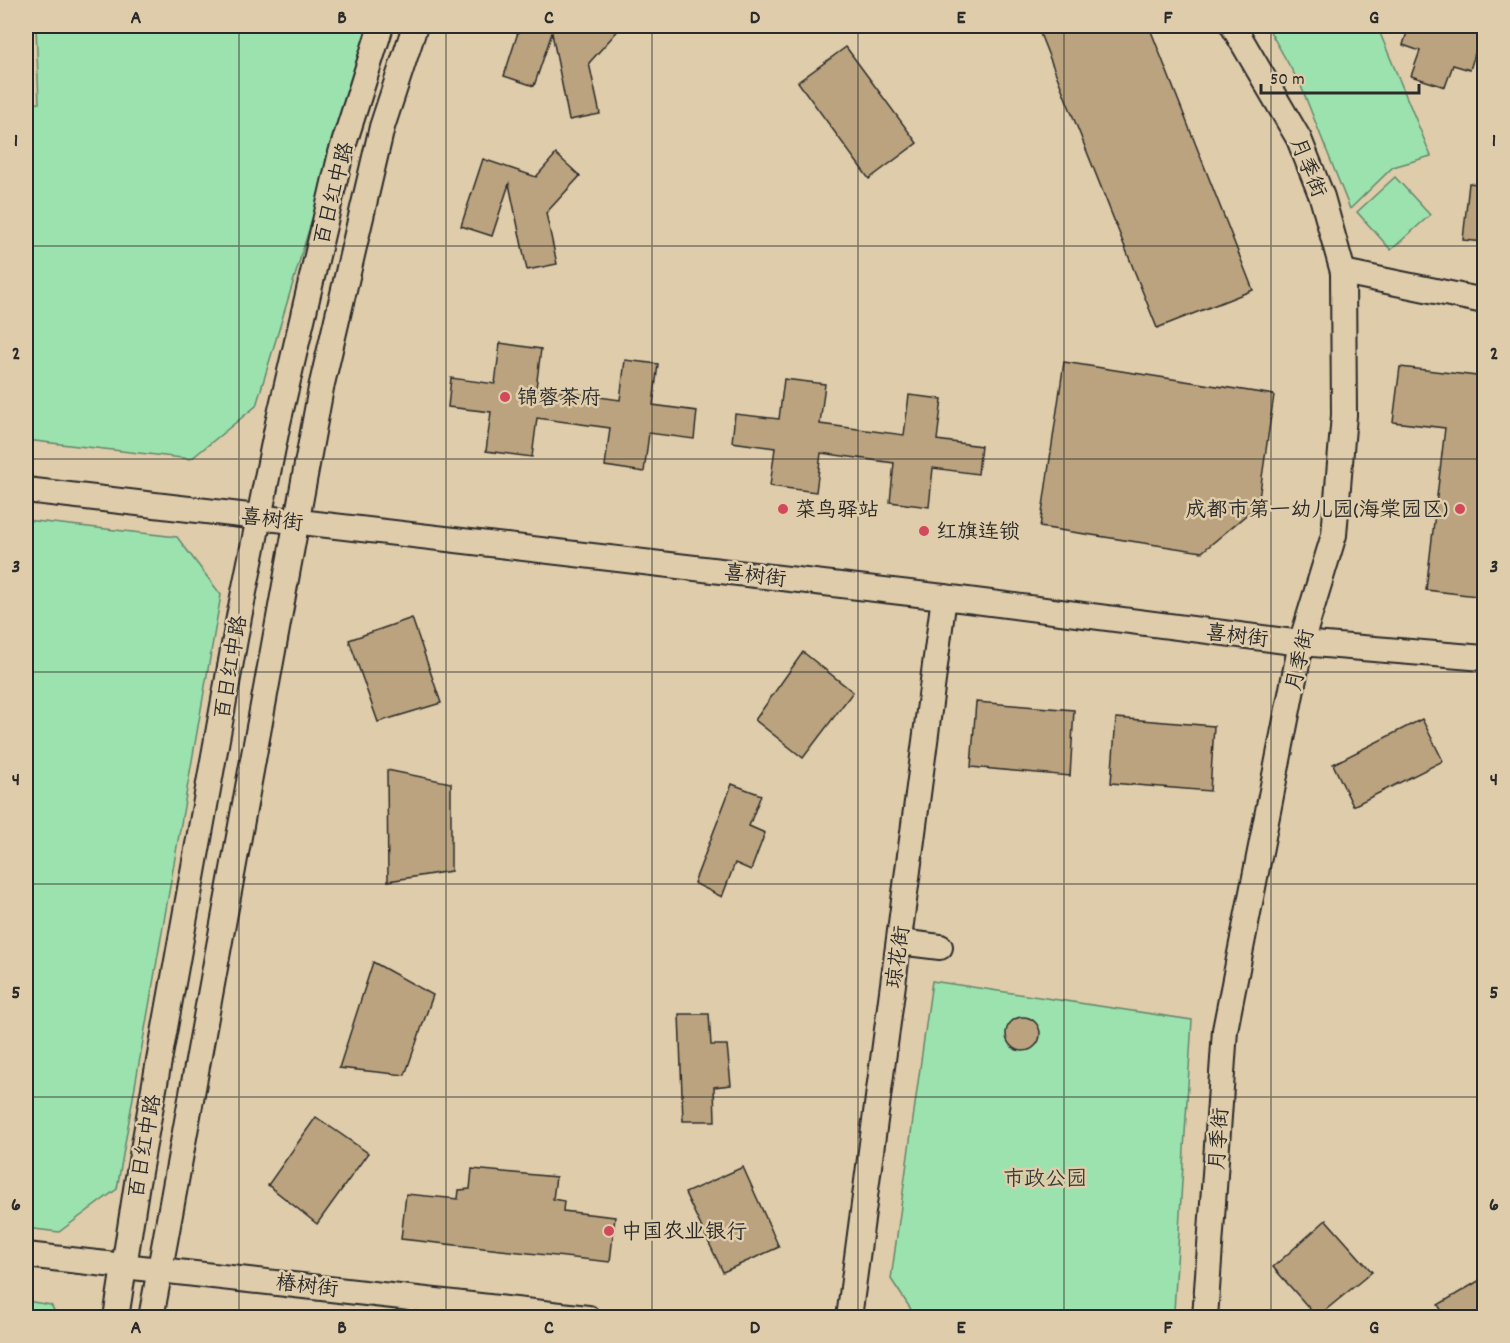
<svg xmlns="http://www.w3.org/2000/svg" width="1510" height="1343" font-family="Dekko,'LXGW WenKai TC',sans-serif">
	<rect width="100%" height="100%" fill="#dfccaa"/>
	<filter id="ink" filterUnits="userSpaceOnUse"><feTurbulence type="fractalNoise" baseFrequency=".0167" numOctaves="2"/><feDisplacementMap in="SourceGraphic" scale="12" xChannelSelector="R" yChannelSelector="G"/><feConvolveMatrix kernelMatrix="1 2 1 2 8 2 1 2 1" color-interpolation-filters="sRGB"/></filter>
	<g filter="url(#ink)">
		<!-- green -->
		<g fill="#9ce2ae" stroke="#64866c" stroke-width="1.5">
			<path d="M 36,26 L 370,26 L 256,406 L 191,459 L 26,440 L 26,104 L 39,103 Z"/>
			<path d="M 1267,26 L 1377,26 L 1431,156 L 1393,167 L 1350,209 L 1301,86 Z"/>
			<path d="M 1395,177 L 1430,215 L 1391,250 L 1357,212 Z"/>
			<path d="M 26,520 L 177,537 L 221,595 L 117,1189 L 59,1232 L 26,1228 Z"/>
			<path d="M 932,981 L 1192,1020 L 1174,1311 L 1163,1318 L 916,1317 L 891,1279 Z"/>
			<path d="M 26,1301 L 51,1305 L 58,1317 L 26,1317 Z"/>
		</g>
		<!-- building -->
		<g fill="#baa37e" stroke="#2b2b2b" stroke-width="1.5">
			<path d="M 520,26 L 622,26 L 589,63 L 600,114 L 569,120 L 552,33 L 534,86 L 504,76 Z"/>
			<path d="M 1037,26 L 1149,26 L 1253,290 L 1157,328 Z"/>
			<path d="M 1409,26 L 1485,26 L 1485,53 L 1476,50 L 1470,70 L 1453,65 L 1445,87 L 1411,76 L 1420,51 L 1403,45 Z"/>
			<path d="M 846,47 L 917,143 L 869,179 L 798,82 Z"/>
			<path d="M 556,154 L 580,176 L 546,213 L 557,264 L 527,270 L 509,184 L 492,236 L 461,226 L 483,159 L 536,177 Z"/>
			<path d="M 1469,183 L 1485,185 L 1485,242 L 1463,240 Z"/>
			<path d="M 500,343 L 541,349 L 536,388 L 620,400 L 625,360 L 658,364 L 653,405 L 697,411 L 694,439 L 649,433 L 644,472 L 605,466 L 610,428 L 537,418 L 532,457 L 486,451 L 491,412 L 448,407 L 451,378 L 495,384 Z"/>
			<path d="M 1064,362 L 1274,395 L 1258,505 L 1202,552 L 1040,527 Z"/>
			<path d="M 1400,367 L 1485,377 L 1485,597 L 1426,590 L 1445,428 L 1393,422 Z"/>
			<path d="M 784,379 L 825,384 L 820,424 L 904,435 L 909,395 L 942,399 L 937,440 L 981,446 L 978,474 L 933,468 L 929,507 L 890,502 L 894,463 L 821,453 L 816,492 L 770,486 L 775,448 L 732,442 L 735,414 L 779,419 Z"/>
			<path d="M 412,618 L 441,703 L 378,722 L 349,640 Z"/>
			<path d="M 803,652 L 853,692 L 803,758 L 755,720 Z"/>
			<path d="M 976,702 L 1074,710 L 1070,776 L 971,767 Z"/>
			<path d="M 1116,718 L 1214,726 L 1210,791 L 1111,783 Z"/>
			<path d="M 1422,719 L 1443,761 L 1353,806 L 1333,764 Z"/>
			<path d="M 387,770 L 451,783 L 451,871 L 388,881 Z"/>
			<path d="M 732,784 L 761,795 L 749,826 L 765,833 L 751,870 L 735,863 L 722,897 L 694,883 Z"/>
			<path d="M 373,962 L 433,995 L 405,1075 L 339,1068 Z"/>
			<path d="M 679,1014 L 709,1014 L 711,1045 L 727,1045 L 731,1085 L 714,1087 L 715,1121 L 683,1121 Z"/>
			<circle cx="1023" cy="1034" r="17"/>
			<path d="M 316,1117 L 368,1153 L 317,1224 L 268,1185 Z"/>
			<path d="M 743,1167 L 779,1247 L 723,1272 L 685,1193 Z"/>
			<path d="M 472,1169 L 556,1177 L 553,1199 L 564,1201 L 563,1211 L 615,1217 L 610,1262 L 401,1239 L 406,1194 L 458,1199 L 459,1190 L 470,1189 Z"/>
			<path d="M 1326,1220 L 1372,1272 L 1317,1317 L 1273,1267 Z"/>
			<path d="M 1485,1277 L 1485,1317 L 1446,1317 L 1438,1305 Z"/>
		</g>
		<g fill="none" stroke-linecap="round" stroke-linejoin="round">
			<defs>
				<g id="minor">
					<path d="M 1343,272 L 1484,301"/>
					<path d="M 26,490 L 944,597 L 1301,643 L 1484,658"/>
					<path d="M 899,942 L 940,947"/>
					<path d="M 26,1255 L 588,1318"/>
					<path d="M 116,1318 L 137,1183 L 239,617 L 278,423 L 341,153 L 381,26"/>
					<path d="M 151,1318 L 321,388 L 382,127 L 415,26"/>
					<path d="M 849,1318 L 944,597"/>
					<path d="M 1205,1318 L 1225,1030 L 1301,643 L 1334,535 L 1344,415 L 1343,272 L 1322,197 L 1299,139 L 1233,26"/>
				</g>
			</defs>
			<!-- minor casing -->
			<use href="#minor" stroke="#2b2b2b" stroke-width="28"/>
			<!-- minor -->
			<use href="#minor" stroke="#dfccaa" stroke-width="24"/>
		</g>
	</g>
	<!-- grid -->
	<path fill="none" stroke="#2b2b2b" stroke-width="1.5" stroke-opacity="0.55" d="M 239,26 L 239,1318M 446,26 L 446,1318M 652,26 L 652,1318M 858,26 L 858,1318M 1064,26 L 1064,1318M 1271,26 L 1271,1318M 26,246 L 1484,246M 26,459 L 1484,459M 26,672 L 1484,672M 26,884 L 1484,884M 26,1097 L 1484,1097"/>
	<!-- markers -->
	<g fill="#d1495b" stroke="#dfccaa" stroke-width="2">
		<circle cx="505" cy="397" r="6"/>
		<circle cx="783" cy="509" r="6"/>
		<circle cx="1460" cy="509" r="6"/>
		<circle cx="924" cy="531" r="6"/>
		<circle cx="609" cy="1231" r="6"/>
	</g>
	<g text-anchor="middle" stroke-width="5" stroke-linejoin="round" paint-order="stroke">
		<!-- street labels -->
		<g font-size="21" fill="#2b2b2b" stroke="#dfccaa">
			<text transform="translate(1309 167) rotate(68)" y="7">月季街</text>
			<text transform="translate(333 193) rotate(-76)" y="7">百日红中路</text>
			<text transform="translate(272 519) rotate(7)" y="7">喜树街</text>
			<text transform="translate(755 575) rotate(7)" y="7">喜树街</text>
			<text transform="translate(1237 635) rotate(7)" y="7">喜树街</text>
			<text transform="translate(1299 660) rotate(-77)" y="7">月季街</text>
			<text transform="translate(230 667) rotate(-80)" y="7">百日红中路</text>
			<text transform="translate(897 957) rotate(-82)" y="7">琼花街</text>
			<text transform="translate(1218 1139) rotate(-86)" y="7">月季街</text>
			<text transform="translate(144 1146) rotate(-80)" y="7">百日红中路</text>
			<text transform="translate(307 1285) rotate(7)" y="7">椿树街</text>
		</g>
		<!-- poi labels -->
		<g font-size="21" fill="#2b2b2b" stroke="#dfccaa" text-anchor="start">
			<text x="517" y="404">锦蓉茶府</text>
			<text x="795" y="516">菜鸟驿站</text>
			<text x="1448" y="516" text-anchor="end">成都市第一幼儿园(海棠园区)</text>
			<text x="936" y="538">红旗连锁</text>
			<text x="621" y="1238">中国农业银行</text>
		</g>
		<!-- park labels -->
		<g font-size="21" fill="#363d38" stroke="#dfccaa">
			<text x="1045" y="1185">市政公园</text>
		</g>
	</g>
	<!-- margin -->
	<rect width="1510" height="1343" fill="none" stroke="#dfccaa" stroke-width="66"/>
	<!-- scale -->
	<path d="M1261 84v9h158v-9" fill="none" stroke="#2b2b2b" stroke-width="3"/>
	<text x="1270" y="84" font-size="18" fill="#2b2b2b" stroke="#dfccaa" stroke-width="4.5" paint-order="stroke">50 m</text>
	<rect x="33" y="33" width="1444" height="1277" fill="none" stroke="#2b2b2b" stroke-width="2"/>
	<g font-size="20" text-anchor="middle" font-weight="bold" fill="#2b2b2b">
		<text x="136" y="23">A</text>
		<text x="342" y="23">B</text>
		<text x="549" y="23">C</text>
		<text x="755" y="23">D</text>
		<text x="961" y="23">E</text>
		<text x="1168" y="23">F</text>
		<text x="1374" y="23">G</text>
		<text x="16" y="146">1</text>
		<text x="1494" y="146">1</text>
		<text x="16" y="359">2</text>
		<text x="1494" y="359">2</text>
		<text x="16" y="572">3</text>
		<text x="1494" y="572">3</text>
		<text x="16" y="785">4</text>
		<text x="1494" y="785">4</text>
		<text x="16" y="998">5</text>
		<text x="1494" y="998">5</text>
		<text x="16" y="1210">6</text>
		<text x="1494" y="1210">6</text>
		<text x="136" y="1333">A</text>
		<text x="342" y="1333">B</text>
		<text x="549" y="1333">C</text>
		<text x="755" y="1333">D</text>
		<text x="961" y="1333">E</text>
		<text x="1168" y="1333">F</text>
		<text x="1374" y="1333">G</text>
	</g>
</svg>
